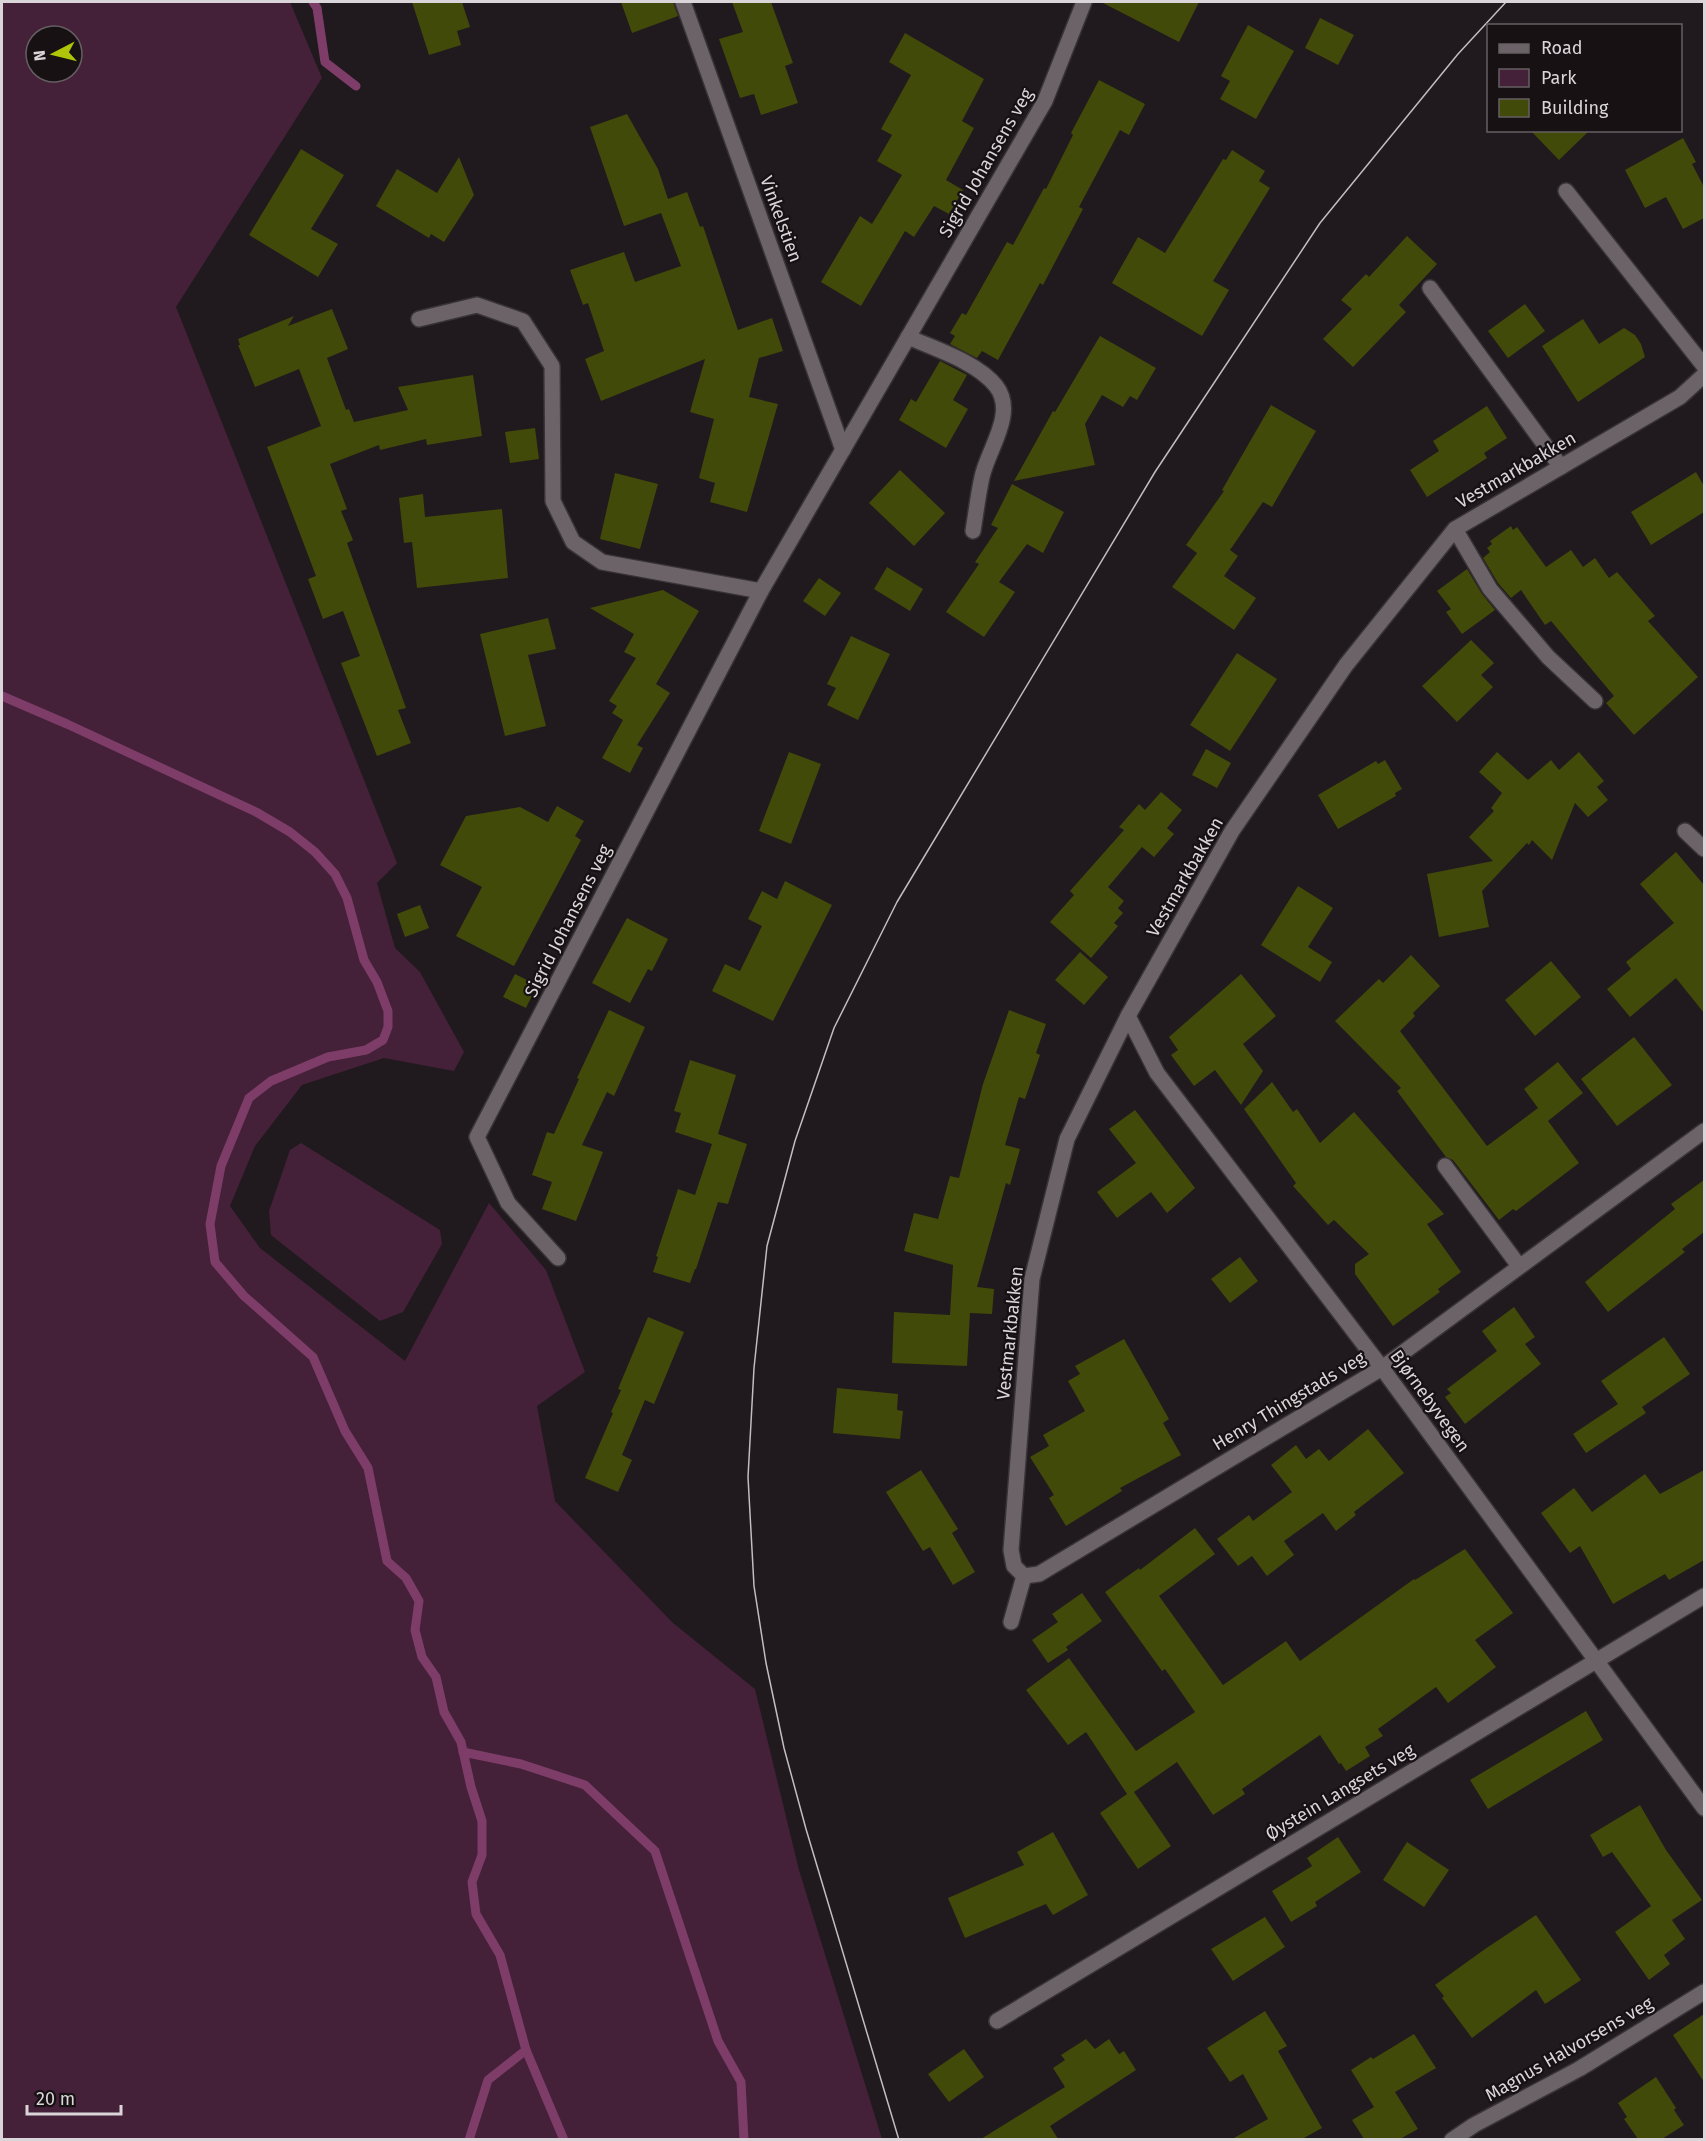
<svg xmlns="http://www.w3.org/2000/svg" width="1706" height="2141" font-family="'Fira Sans',sans-serif">
	<rect width="100%" height="100%" fill="#20191e"/>
	<!-- green -->
	<g fill="#442138" fill-rule="evenodd">
		<path d="M 2,2 L 290,2 L 322,78 L 176,307 L 397,863 L 377,883 L 395,948 L 420,972 L 464,1052 L 454,1071 L 384,1058 L 302,1085 L 255,1146 L 230,1206 L 260,1248 L 405,1361 L 489,1203 L 546,1270 L 585,1372 L 537,1406 L 555,1501 L 673,1623 L 755,1689 L 799,1870 L 882,2139 L 2,2139 ZM 36,36 L 72,36 L 72,72 L 36,72 Z"/>
		<path d="M 301,1143 L 440,1230 L 442,1244 L 403,1312 L 380,1321 L 271,1235 L 269,1211 L 290,1150 Z"/>
	</g>
	<g fill="none" stroke-linecap="round" stroke-linejoin="round">
		<!-- stream -->
		<g stroke="#7e3d69" stroke-width="9">
			<path d="M 313,2 L 317,8 L 325,62 L 356,86"/>
			<path d="M 2,696 L 67,724 L 256,812 L 290,832 L 315,852 L 335,874 L 347,898 L 364,960 L 377,982 L 388,1011 L 388,1027 L 383,1040 L 366,1050 L 328,1057 L 271,1081 L 249,1098 L 221,1166 L 210,1224 L 215,1262 L 244,1296 L 313,1357 L 345,1431 L 368,1468 L 387,1561 L 406,1578 L 419,1601 L 415,1630 L 422,1657 L 436,1677 L 444,1712 L 461,1742 L 471,1787 L 482,1821 L 482,1855 L 472,1882 L 476,1914 L 500,1955 L 526,2050 L 488,2080 L 469,2140"/>
			<path d="M 463,1752 L 521,1764 L 585,1785 L 655,1851 L 718,2041 L 741,2082 L 744,2140"/>
			<path d="M 526,2050 L 564,2140"/>
		</g>
	</g>
	<!-- building -->
	<g fill="#414a09">
		<path d="M 412,2 L 462,2 L 470,27 L 457,31 L 461,45 L 429,55 Z"/>
		<path d="M 621,2 L 673,2 L 678,16 L 632,33 Z"/>
		<path d="M 732,2 L 771,2 L 793,63 L 785,66 L 798,103 L 761,115 L 754,94 L 740,98 L 719,39 L 743,32 Z"/>
		<path d="M 1101,2 L 1199,2 L 1179,42 Z"/>
		<path d="M 1320,18 L 1354,35 L 1338,65 L 1305,48 Z"/>
		<path d="M 1248,25 L 1294,51 L 1256,119 L 1220,99 L 1230,81 L 1221,76 Z"/>
		<path d="M 905,33 L 984,79 L 962,121 L 974,128 L 946,180 L 963,190 L 949,214 L 934,206 L 914,237 L 905,231 L 861,306 L 821,282 L 860,216 L 872,224 L 902,175 L 877,161 L 892,135 L 881,129 L 911,75 L 889,62 Z"/>
		<path d="M 1099,80 L 1145,104 L 1129,135 L 1120,130 L 1079,207 L 1083,209 L 1043,285 L 1040,283 L 998,360 L 982,351 L 977,358 L 950,344 L 955,336 L 950,333 L 962,313 L 966,315 L 1007,242 L 1013,245 L 1044,188 L 1046,189 L 1073,135 L 1071,133 Z"/>
		<path d="M 627,114 L 658,169 L 668,199 L 687,192 L 700,227 L 703,226 L 738,330 L 772,318 L 783,351 L 759,358 L 749,397 L 778,404 L 747,512 L 710,502 L 715,483 L 699,478 L 714,419 L 690,412 L 705,359 L 601,401 L 585,359 L 604,351 L 588,303 L 583,305 L 570,270 L 624,252 L 635,282 L 681,266 L 661,213 L 624,226 L 590,127 Z"/>
		<path d="M 1530,130 L 1590,130 L 1559,160 Z"/>
		<path d="M 1683,138 L 1696,162 L 1692,164 L 1704,187 L 1704,218 L 1683,229 L 1666,197 L 1645,208 L 1625,170 Z"/>
		<path d="M 301,149 L 344,175 L 311,229 L 338,244 L 318,277 L 249,235 Z"/>
		<path d="M 1232,150 L 1265,171 L 1259,181 L 1270,188 L 1213,281 L 1229,290 L 1202,336 L 1112,283 L 1138,237 L 1165,253 L 1223,159 L 1226,160 Z"/>
		<path d="M 459,157 L 474,195 L 444,242 L 431,234 L 429,238 L 376,206 L 397,169 L 437,193 Z"/>
		<path d="M 1407,236 L 1437,264 L 1399,305 L 1406,312 L 1353,367 L 1323,339 L 1352,309 L 1341,300 L 1366,274 L 1369,277 Z"/>
		<path d="M 1525,304 L 1545,331 L 1508,358 L 1488,331 Z"/>
		<path d="M 332,309 L 348,349 L 327,358 L 346,410 L 349,409 L 354,422 L 408,410 L 398,387 L 473,375 L 482,436 L 427,445 L 426,439 L 380,450 L 379,445 L 330,464 L 347,509 L 341,511 L 353,540 L 347,543 L 406,708 L 398,710 L 411,743 L 377,756 L 341,663 L 360,656 L 343,611 L 323,619 L 308,579 L 316,576 L 267,447 L 321,426 L 299,369 L 255,387 L 238,345 L 240,345 L 238,339 L 294,316 L 288,326 Z"/>
		<path d="M 1583,319 L 1599,344 L 1624,328 L 1635,335 L 1641,344 L 1645,357 L 1578,402 L 1542,346 Z"/>
		<path d="M 1100,336 L 1156,368 L 1137,400 L 1130,396 L 1123,407 L 1102,395 L 1085,424 L 1095,465 L 1014,481 L 1053,411 L 1055,412 Z"/>
		<path d="M 940,361 L 967,375 L 953,400 L 968,409 L 946,448 L 899,420 L 911,399 L 916,402 Z"/>
		<path d="M 1271,405 L 1316,431 L 1272,507 L 1263,502 L 1230,550 L 1238,556 L 1224,576 L 1256,598 L 1234,630 L 1172,587 L 1197,553 L 1186,545 L 1224,491 L 1222,490 Z"/>
		<path d="M 1487,406 L 1507,438 L 1484,453 L 1487,458 L 1427,497 L 1410,470 L 1439,451 L 1433,441 Z"/>
		<path d="M 535,428 L 539,459 L 510,463 L 505,432 Z"/>
		<path d="M 900,470 L 945,513 L 914,546 L 869,503 Z"/>
		<path d="M 1696,472 L 1704,486 L 1704,512 L 1651,545 L 1631,512 Z"/>
		<path d="M 615,473 L 658,484 L 640,549 L 600,539 Z"/>
		<path d="M 1012,484 L 1064,512 L 1043,553 L 1027,544 L 999,582 L 1015,592 L 984,637 L 946,612 L 979,564 L 975,562 L 998,528 L 991,525 Z"/>
		<path d="M 423,494 L 425,517 L 502,509 L 508,578 L 417,588 L 412,542 L 404,543 L 399,498 Z"/>
		<path d="M 1511,526 L 1513,530 L 1517,527 L 1546,567 L 1571,550 L 1583,567 L 1595,558 L 1609,578 L 1617,572 L 1655,616 L 1648,621 L 1698,677 L 1634,735 L 1606,703 L 1614,696 L 1551,621 L 1545,625 L 1521,590 L 1511,598 L 1498,583 L 1483,558 L 1490,552 L 1487,548 L 1492,544 L 1490,541 Z"/>
		<path d="M 887,567 L 923,589 L 910,611 L 874,589 Z"/>
		<path d="M 1467,569 L 1482,594 L 1495,610 L 1462,634 L 1446,612 L 1451,609 L 1437,591 Z"/>
		<path d="M 819,578 L 841,593 L 825,616 L 803,601 Z"/>
		<path d="M 663,590 L 699,611 L 656,684 L 670,693 L 637,745 L 643,748 L 630,773 L 602,758 L 623,720 L 612,713 L 617,706 L 609,701 L 636,658 L 624,652 L 634,634 L 590,608 Z"/>
		<path d="M 548,618 L 556,649 L 528,655 L 546,726 L 505,736 L 480,634 Z"/>
		<path d="M 851,636 L 890,654 L 858,720 L 827,705 L 836,688 L 827,684 Z"/>
		<path d="M 1471,640 L 1494,663 L 1481,675 L 1493,687 L 1457,722 L 1422,686 Z"/>
		<path d="M 1237,653 L 1277,679 L 1230,751 L 1190,725 Z"/>
		<path d="M 1206,749 L 1231,763 L 1217,788 L 1192,775 Z"/>
		<path d="M 789,752 L 821,764 L 791,844 L 759,831 Z"/>
		<path d="M 1497,752 L 1528,780 L 1551,760 L 1559,770 L 1579,752 L 1604,781 L 1597,787 L 1608,800 L 1588,817 L 1575,803 L 1552,860 L 1532,840 L 1529,845 L 1527,843 L 1482,891 L 1489,927 L 1439,937 L 1427,874 L 1493,861 L 1469,837 L 1494,811 L 1491,808 L 1502,793 L 1479,772 Z"/>
		<path d="M 1385,760 L 1402,789 L 1395,793 L 1396,796 L 1338,829 L 1318,795 L 1376,761 L 1378,764 Z"/>
		<path d="M 1161,792 L 1182,810 L 1167,828 L 1174,834 L 1154,857 L 1142,847 L 1108,887 L 1124,901 L 1118,908 L 1123,913 L 1114,923 L 1118,926 L 1091,958 L 1050,922 L 1074,895 L 1070,891 L 1124,830 L 1119,827 L 1139,804 L 1145,810 Z"/>
		<path d="M 557,806 L 584,821 L 575,836 L 581,840 L 514,966 L 456,936 L 482,887 L 440,865 L 466,816 L 520,807 L 548,822 Z"/>
		<path d="M 1676,852 L 1704,885 L 1704,1013 L 1676,978 L 1630,1017 L 1607,989 L 1631,969 L 1626,962 L 1674,923 L 1640,884 Z"/>
		<path d="M 785,881 L 832,905 L 773,1021 L 712,991 L 725,964 L 740,971 L 762,926 L 748,919 L 762,891 L 777,899 Z"/>
		<path d="M 1298,886 L 1333,908 L 1308,947 L 1332,962 L 1320,982 L 1261,945 Z"/>
		<path d="M 420,905 L 429,928 L 405,937 L 397,914 Z"/>
		<path d="M 627,918 L 668,939 L 652,971 L 648,969 L 630,1003 L 592,983 Z"/>
		<path d="M 1080,952 L 1108,977 L 1084,1005 L 1055,980 Z"/>
		<path d="M 1411,955 L 1440,986 L 1413,1013 L 1415,1016 L 1400,1031 L 1487,1146 L 1538,1108 L 1524,1089 L 1558,1062 L 1583,1093 L 1548,1121 L 1579,1163 L 1516,1211 L 1513,1209 L 1499,1220 L 1453,1160 L 1446,1157 L 1397,1091 L 1401,1088 L 1335,1021 L 1379,979 L 1383,983 Z"/>
		<path d="M 1551,961 L 1581,997 L 1535,1036 L 1505,1000 Z"/>
		<path d="M 515,974 L 537,985 L 526,1008 L 503,997 Z"/>
		<path d="M 1241,974 L 1276,1016 L 1243,1044 L 1263,1071 L 1241,1105 L 1215,1070 L 1194,1086 L 1171,1055 L 1178,1050 L 1169,1037 Z"/>
		<path d="M 609,1010 L 645,1027 L 614,1096 L 607,1092 L 582,1145 L 603,1152 L 576,1221 L 542,1209 L 552,1182 L 532,1175 L 547,1132 L 554,1134 L 579,1079 L 577,1078 Z"/>
		<path d="M 1009,1010 L 1046,1024 L 1036,1053 L 1040,1055 L 1025,1099 L 1019,1097 L 1005,1145 L 1020,1149 L 1010,1185 L 1006,1183 L 977,1287 L 994,1289 L 992,1314 L 970,1313 L 967,1366 L 892,1363 L 894,1312 L 950,1315 L 953,1265 L 904,1251 L 914,1213 L 938,1219 L 950,1176 L 959,1178 L 983,1084 Z"/>
		<path d="M 1634,1037 L 1672,1085 L 1617,1126 L 1581,1079 Z"/>
		<path d="M 690,1060 L 736,1075 L 718,1134 L 747,1144 L 728,1204 L 718,1202 L 696,1269 L 695,1269 L 690,1283 L 653,1272 L 658,1257 L 656,1256 L 678,1189 L 695,1195 L 712,1144 L 675,1132 L 681,1113 L 674,1111 Z"/>
		<path d="M 1272,1082 L 1293,1112 L 1297,1109 L 1320,1143 L 1354,1112 L 1444,1214 L 1427,1224 L 1461,1272 L 1438,1289 L 1440,1292 L 1393,1326 L 1355,1274 L 1355,1264 L 1369,1254 L 1334,1220 L 1328,1225 L 1293,1186 L 1296,1183 L 1244,1109 Z"/>
		<path d="M 1135,1110 L 1195,1188 L 1167,1213 L 1151,1192 L 1117,1218 L 1097,1192 L 1136,1163 L 1109,1129 Z"/>
		<path d="M 1704,1180 L 1704,1232 L 1682,1249 L 1685,1252 L 1608,1312 L 1585,1282 L 1675,1209 L 1671,1204 Z"/>
		<path d="M 1240,1257 L 1258,1281 L 1230,1303 L 1211,1279 Z"/>
		<path d="M 1514,1307 L 1535,1337 L 1525,1344 L 1541,1364 L 1465,1424 L 1445,1397 L 1451,1393 L 1447,1389 L 1497,1351 L 1482,1331 Z"/>
		<path d="M 648,1317 L 684,1332 L 654,1404 L 645,1400 L 622,1455 L 632,1460 L 618,1492 L 585,1478 L 613,1413 L 611,1412 L 621,1390 L 618,1389 Z"/>
		<path d="M 1664,1337 L 1690,1374 L 1642,1407 L 1646,1413 L 1586,1453 L 1573,1434 L 1618,1404 L 1601,1381 Z"/>
		<path d="M 1124,1339 L 1169,1419 L 1163,1423 L 1181,1455 L 1120,1488 L 1122,1491 L 1066,1526 L 1049,1498 L 1054,1495 L 1030,1457 L 1049,1446 L 1043,1435 L 1085,1411 L 1068,1381 L 1080,1374 L 1075,1366 Z"/>
		<path d="M 837,1388 L 898,1394 L 897,1410 L 903,1411 L 900,1439 L 833,1433 Z"/>
		<path d="M 1368,1429 L 1404,1473 L 1354,1512 L 1356,1515 L 1336,1531 L 1323,1513 L 1284,1541 L 1294,1555 L 1267,1576 L 1252,1556 L 1238,1566 L 1217,1539 L 1249,1515 L 1253,1521 L 1292,1492 L 1271,1465 L 1296,1445 L 1306,1459 L 1319,1449 L 1329,1461 Z"/>
		<path d="M 921,1470 L 958,1529 L 952,1533 L 975,1572 L 953,1585 L 930,1547 L 923,1551 L 886,1492 Z"/>
		<path d="M 1704,1470 L 1704,1560 L 1669,1580 L 1665,1574 L 1613,1604 L 1580,1546 L 1570,1553 L 1541,1513 L 1574,1488 L 1592,1512 L 1645,1474 L 1660,1494 Z"/>
		<path d="M 1195,1528 L 1215,1554 L 1159,1596 L 1223,1685 L 1286,1641 L 1300,1661 L 1414,1579 L 1415,1580 L 1465,1549 L 1513,1613 L 1475,1640 L 1496,1667 L 1448,1703 L 1436,1687 L 1378,1729 L 1383,1736 L 1365,1747 L 1370,1756 L 1346,1771 L 1341,1763 L 1339,1764 L 1320,1735 L 1242,1789 L 1245,1794 L 1213,1815 L 1177,1762 L 1134,1792 L 1171,1846 L 1138,1869 L 1100,1813 L 1127,1794 L 1086,1732 L 1068,1745 L 1026,1690 L 1069,1658 L 1136,1751 L 1195,1712 L 1165,1669 L 1162,1671 L 1105,1592 L 1139,1568 L 1140,1570 Z"/>
		<path d="M 1082,1593 L 1102,1621 L 1066,1647 L 1068,1650 L 1048,1663 L 1032,1640 L 1058,1622 L 1052,1614 Z"/>
		<path d="M 1586,1711 L 1603,1740 L 1488,1809 L 1470,1780 Z"/>
		<path d="M 1640,1805 L 1666,1850 L 1702,1900 L 1672,1920 L 1685,1939 L 1664,1955 L 1670,1964 L 1649,1980 L 1615,1932 L 1651,1906 L 1612,1852 L 1603,1857 L 1590,1835 Z"/>
		<path d="M 1053,1832 L 1088,1895 L 1053,1915 L 1046,1904 L 965,1938 L 948,1898 L 1024,1865 L 1017,1852 Z"/>
		<path d="M 1338,1837 L 1361,1872 L 1315,1902 L 1317,1906 L 1291,1922 L 1272,1891 L 1312,1866 L 1307,1858 Z"/>
		<path d="M 1407,1842 L 1449,1870 L 1424,1907 L 1383,1880 Z"/>
		<path d="M 1536,1915 L 1581,1980 L 1545,2004 L 1536,1990 L 1472,2038 L 1442,1998 L 1444,1996 L 1435,1985 L 1485,1949 Z"/>
		<path d="M 1265,1917 L 1285,1947 L 1233,1981 L 1211,1949 Z"/>
		<path d="M 1265,2011 L 1287,2046 L 1278,2051 L 1322,2128 L 1302,2139 L 1232,2139 L 1268,2119 L 1243,2074 L 1230,2082 L 1207,2048 Z"/>
		<path d="M 1704,2014 L 1704,2082 L 1673,2035 Z"/>
		<path d="M 1414,2034 L 1436,2068 L 1395,2092 L 1418,2129 L 1400,2139 L 1364,2139 L 1352,2120 L 1374,2107 L 1351,2070 L 1371,2057 L 1373,2059 Z"/>
		<path d="M 1086,2039 L 1095,2049 L 1109,2039 L 1119,2054 L 1124,2051 L 1136,2070 L 1050,2126 L 1058,2139 L 981,2139 L 1065,2087 L 1053,2068 L 1065,2060 L 1061,2055 Z"/>
		<path d="M 964,2049 L 984,2077 L 949,2102 L 928,2074 Z"/>
		<path d="M 1656,2077 L 1676,2108 L 1674,2110 L 1684,2125 L 1662,2139 L 1638,2139 L 1624,2119 L 1627,2117 L 1618,2103 Z"/>
	</g>
	<g fill="none" stroke-linecap="round" stroke-linejoin="round">
		<defs>
			<g id="minor">
				<path d="M 683,2 L 843,450"/>
				<path d="M 1566,191 L 1704,366"/>
				<path d="M 1430,288 L 1561,467"/>
				<path d="M 419,319 L 477,305 L 523,321 L 552,366 L 553,501 L 573,542 L 602,562 L 761,591"/>
				<path d="M 908,337 C 935,349 977,362 996,386 C 1017,413 988,449 982,477 C 978,495 976,513 973,531"/>
				<path d="M 1455,529 L 1490,589 L 1548,657 L 1595,701"/>
				<path d="M 1685,831 L 1704,849"/>
				<path d="M 1128,1016 L 1157,1073 L 1382,1368 L 1704,1808"/>
				<path d="M 1445,1166 L 1519,1266"/>
				<path d="M 558,1258 L 508,1203 L 477,1137 L 761,591 L 1045,101 L 1084,2"/>
				<path d="M 1024,1576 L 1014,1566 L 1011,1550 L 1032,1279 L 1067,1139 L 1128,1016 L 1232,831 L 1346,665 L 1455,529 L 1680,397 L 1704,375"/>
				<path d="M 1024,1576 L 1039,1574 L 1382,1368 L 1704,1131"/>
				<path d="M 1011,1622 L 1024,1576"/>
				<path d="M 997,2021 L 1704,1596"/>
				<path d="M 1452,2140 L 1474,2125 L 1579,2069 L 1704,1992"/>
			</g>
		</defs>
		<!-- minor casing -->
		<use href="#minor" stroke="#383336" stroke-width="18"/>
		<!-- minor -->
		<use href="#minor" stroke="#6c6368" stroke-width="15"/>
		<!-- tram -->
		<path stroke="#c2bdc0" stroke-width="1.5" d="M 899,2140 L 806,1829 L 784,1748 L 766,1663 L 754,1586 L 748,1477 L 754,1368 L 767,1246 L 795,1141 L 834,1028 L 897,902 L 1155,472 L 1320,223 L 1458,54 L 1506,2"/>
	</g>
	<g text-anchor="middle" stroke-width="4.5" stroke-linejoin="round" paint-order="stroke">
		<!-- street labels -->
		<g font-size="18" fill="#dad5d8" stroke="#171114">
			<text transform="translate(986 163) rotate(-60)" y="6">Sigrid Johansens veg</text>
			<text transform="translate(781 219) rotate(70)" y="6">Vinkelstien</text>
			<text transform="translate(1516 470) rotate(-30)" y="6">Vestmarkbakken</text>
			<text transform="translate(1185 877) rotate(-60)" y="6">Vestmarkbakken</text>
			<text transform="translate(568 921) rotate(-63)" y="6">Sigrid Johansens veg</text>
			<text transform="translate(1010 1333) rotate(-84)" y="6">Vestmarkbakken</text>
			<text transform="translate(1289 1401) rotate(-31)" y="6">Henry Thingstads veg</text>
			<text transform="translate(1430 1401) rotate(54)" y="6">Bjørnebyvegen</text>
			<text transform="translate(1340 1792) rotate(-31)" y="6">Øystein Langsets veg</text>
			<text transform="translate(1569 2049) rotate(-30)" y="6">Magnus Halvorsens veg</text>
		</g>
	</g>
	<!-- border -->
	<rect width="1706" height="2141" fill="none" stroke="#dad5d8" stroke-width="6"/>
	<!-- legend -->
	<rect x="1487" y="24" width="195" height="108" fill="#171114" stroke="#655f62" stroke-width="1.5"/>
	<rect x="1499" y="44" width="30" height="9" fill="#6c6368" stroke="#655f62" stroke-width="1.5"/>
	<text x="1541" y="54" font-size="18" fill="#dad5d8">Road</text>
	<rect x="1499" y="69" width="30" height="18" fill="#442138" stroke="#655f62" stroke-width="1.5"/>
	<text x="1541" y="84" font-size="18" fill="#dad5d8">Park</text>
	<rect x="1499" y="99" width="30" height="18" fill="#414a09" stroke="#655f62" stroke-width="1.5"/>
	<text x="1541" y="114" font-size="18" fill="#dad5d8">Building</text>
	<!-- north arrow -->
	<g transform="translate(54 54) rotate(263)"><circle r="28" fill="#171114" stroke="#655f62" stroke-width="1.5"/>
	<path d="M0-4.5L10 22L0 15L-10 22Z" fill="#aec509"/>
	<text y="-9" font-size="16" font-weight="bold" text-anchor="middle" fill="#dad5d8">N</text>
	</g>
	<!-- scale -->
	<path d="M27 2105v9h94v-9" fill="none" stroke="#dad5d8" stroke-width="3"/>
	<text x="36" y="2105" font-size="18" fill="#dad5d8" stroke="#171114" stroke-width="4.5" paint-order="stroke">20 m</text>
</svg>
